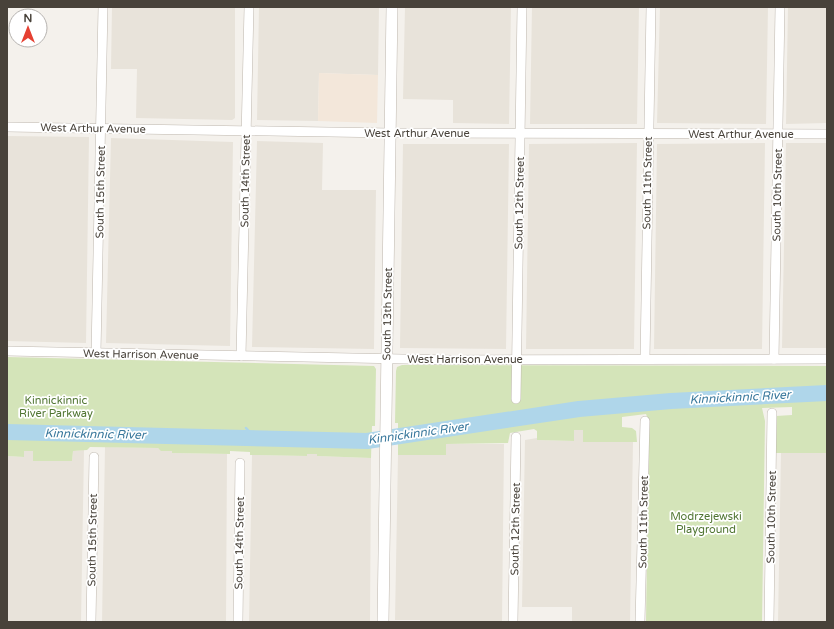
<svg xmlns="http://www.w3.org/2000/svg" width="834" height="629" font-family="'Varela Round',sans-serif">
	<rect width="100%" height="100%" fill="#f4f1ec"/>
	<!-- residential -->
	<g fill="#e8e3da">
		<path d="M 112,7 L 235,7 L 235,118 L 232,120 L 136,118 L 137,69 L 111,69 Z"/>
		<path d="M 259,7 L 379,7 L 378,75 L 319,73 L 318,121 L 257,120 Z"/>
		<path d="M 405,7 L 511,7 L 509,124 L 453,123 L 453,100 L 403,99 Z"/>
		<path d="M 532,7 L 639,7 L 637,124 L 530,124 Z"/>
		<path d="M 660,7 L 768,7 L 766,124 L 657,123 Z"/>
		<path d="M 788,7 L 827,7 L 827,123 L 786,124 Z"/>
		<path d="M 7,136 L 89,137 L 86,343 L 7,341 Z"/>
		<path d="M 111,138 L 233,142 L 230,346 L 106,343 Z"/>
		<path d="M 257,141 L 323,143 L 322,190 L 376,190 L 374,349 L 252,347 Z"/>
		<path d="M 637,143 L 634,349 L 526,349 L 529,144 Z"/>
		<path d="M 765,143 L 762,349 L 654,349 L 657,144 Z"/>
		<path d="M 786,143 L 827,143 L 827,348 L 782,348 Z"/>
		<path d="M 403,144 L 509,144 L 506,349 L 400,348 Z"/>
		<path d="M 574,430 L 583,430 L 583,442 L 633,442 L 630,622 L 572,622 L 572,607 L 522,607 L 525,440 L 537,438 L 537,440 L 573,441 Z"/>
		<path d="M 446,444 L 504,444 L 502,622 L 420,622 L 420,620 L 395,620 L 398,455 L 445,455 Z"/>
		<path d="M 105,447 L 158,448 L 162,451 L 172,451 L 173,453 L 227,454 L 226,622 L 102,622 Z"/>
		<path d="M 24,450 L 33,451 L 33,461 L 72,461 L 73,451 L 84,450 L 81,622 L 7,622 L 7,456 L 24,457 Z"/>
		<path d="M 781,453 L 827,453 L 827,622 L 778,622 Z"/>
		<path d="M 307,454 L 317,454 L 317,456 L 371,458 L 370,622 L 249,622 L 252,455 L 306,456 Z"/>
	</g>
	<!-- commercial -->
	<path fill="#f3e7da" d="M 319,73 L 378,75 L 377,123 L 318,121 Z"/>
	<!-- green -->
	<g fill="#d4e4b9">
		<path d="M 7,357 L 374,366 L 376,369 L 375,426 L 372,426 L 371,458 L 317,456 L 317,454 L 307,454 L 307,456 L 250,455 L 250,452 L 230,451 L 230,454 L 172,453 L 172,451 L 161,451 L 158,448 L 90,447 L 87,450 L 73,451 L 72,461 L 33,461 L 33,451 L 24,451 L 24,457 L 7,456 Z"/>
		<path d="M 402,365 L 827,366 L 827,453 L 776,453 L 776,416 L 792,415 L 792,407 L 762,408 L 765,421 L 762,622 L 646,622 L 649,422 L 646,414 L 622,417 L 622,427 L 632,428 L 636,431 L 637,442 L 583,442 L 583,430 L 574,430 L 574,441 L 537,440 L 537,431 L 534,429 L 510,433 L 508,443 L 446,444 L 446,455 L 398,455 L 398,423 L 395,423 L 396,371 L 397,367 Z"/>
	</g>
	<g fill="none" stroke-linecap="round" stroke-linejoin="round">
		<!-- stream -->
		<path stroke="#afd6ea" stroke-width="2.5" d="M 246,428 L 255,438"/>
		<!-- river -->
		<path stroke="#afd6ea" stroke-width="16" d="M 7,432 L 367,441 L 579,409 L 671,401 L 827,393"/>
		<defs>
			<g id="minor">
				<path d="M 7,127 L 390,133 L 827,134"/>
				<path d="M 7,351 L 452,360 L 827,359"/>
				<path d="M 96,353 L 103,7"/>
				<path d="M 241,356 L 249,7"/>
				<path d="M 645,359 L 651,7"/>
				<path d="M 774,359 L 780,7"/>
				<path d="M 516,399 L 522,7"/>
				<path d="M 91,622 L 94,457"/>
				<path d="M 238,622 L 240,463"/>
				<path d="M 513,622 L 516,437"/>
				<path d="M 640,622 L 645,421"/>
				<path d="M 769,622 L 772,413"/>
			</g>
			<path id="tertiary" d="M 383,622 L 392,7"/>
		</defs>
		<!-- minor casing -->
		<use href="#minor" stroke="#bfb8af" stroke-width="10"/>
		<!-- tertiary casing -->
		<use href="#tertiary" stroke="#bfb8af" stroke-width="12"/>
		<!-- minor -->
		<use href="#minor" stroke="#fff" stroke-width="9"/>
		<!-- tertiary -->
		<use href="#tertiary" stroke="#fff" stroke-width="11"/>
	</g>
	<g text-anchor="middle" stroke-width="3.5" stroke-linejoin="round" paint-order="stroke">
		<!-- street labels -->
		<g font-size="11" fill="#48423a" stroke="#fff">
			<text transform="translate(93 128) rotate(1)" y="4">West Arthur Avenue</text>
			<text x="417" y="137">West Arthur Avenue</text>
			<text x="741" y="138">West Arthur Avenue</text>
			<text transform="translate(245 181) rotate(-89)" y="4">South 14th Street</text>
			<text transform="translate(647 183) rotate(-89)" y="4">South 11th Street</text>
			<text transform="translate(100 192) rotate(-89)" y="4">South 15th Street</text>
			<text transform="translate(777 195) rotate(-89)" y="4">South 10th Street</text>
			<text transform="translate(519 203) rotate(-89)" y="4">South 12th Street</text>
			<text transform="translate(387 314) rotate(-89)" y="4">South 13th Street</text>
			<text transform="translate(141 354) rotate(1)" y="4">West Harrison Avenue</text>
			<text x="465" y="363">West Harrison Avenue</text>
			<text transform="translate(771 517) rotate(-89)" y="4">South 10th Street</text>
			<text transform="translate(643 522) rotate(-89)" y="4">South 11th Street</text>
			<text transform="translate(515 529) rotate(-89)" y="4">South 12th Street</text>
			<text transform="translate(92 540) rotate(-89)" y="4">South 15th Street</text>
			<text transform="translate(239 543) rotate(-89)" y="4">South 14th Street</text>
		</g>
		<!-- park labels -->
		<g font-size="11" fill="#507532" stroke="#fff">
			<text x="56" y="404">Kinnickinnic<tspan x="56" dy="13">River Parkway</tspan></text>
			<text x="706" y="520">Modrzejewski<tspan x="706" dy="13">Playground</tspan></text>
		</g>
		<!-- water labels -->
		<g font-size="12" font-style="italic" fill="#39789c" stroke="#fff">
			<text transform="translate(740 397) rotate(-3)" y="4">Kinnickinnic River</text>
			<text transform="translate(418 433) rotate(-8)" y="4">Kinnickinnic River</text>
			<text transform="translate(95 434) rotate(1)" y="4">Kinnickinnic River</text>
		</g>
	</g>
	<!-- border -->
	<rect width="834" height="629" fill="none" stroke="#48423a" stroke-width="16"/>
	<!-- north arrow -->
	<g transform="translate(28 28)"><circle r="19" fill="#ffffff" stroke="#b6b3b0"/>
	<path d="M0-3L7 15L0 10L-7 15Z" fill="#e54032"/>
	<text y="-6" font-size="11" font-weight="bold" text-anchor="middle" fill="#48423a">N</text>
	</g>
</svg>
